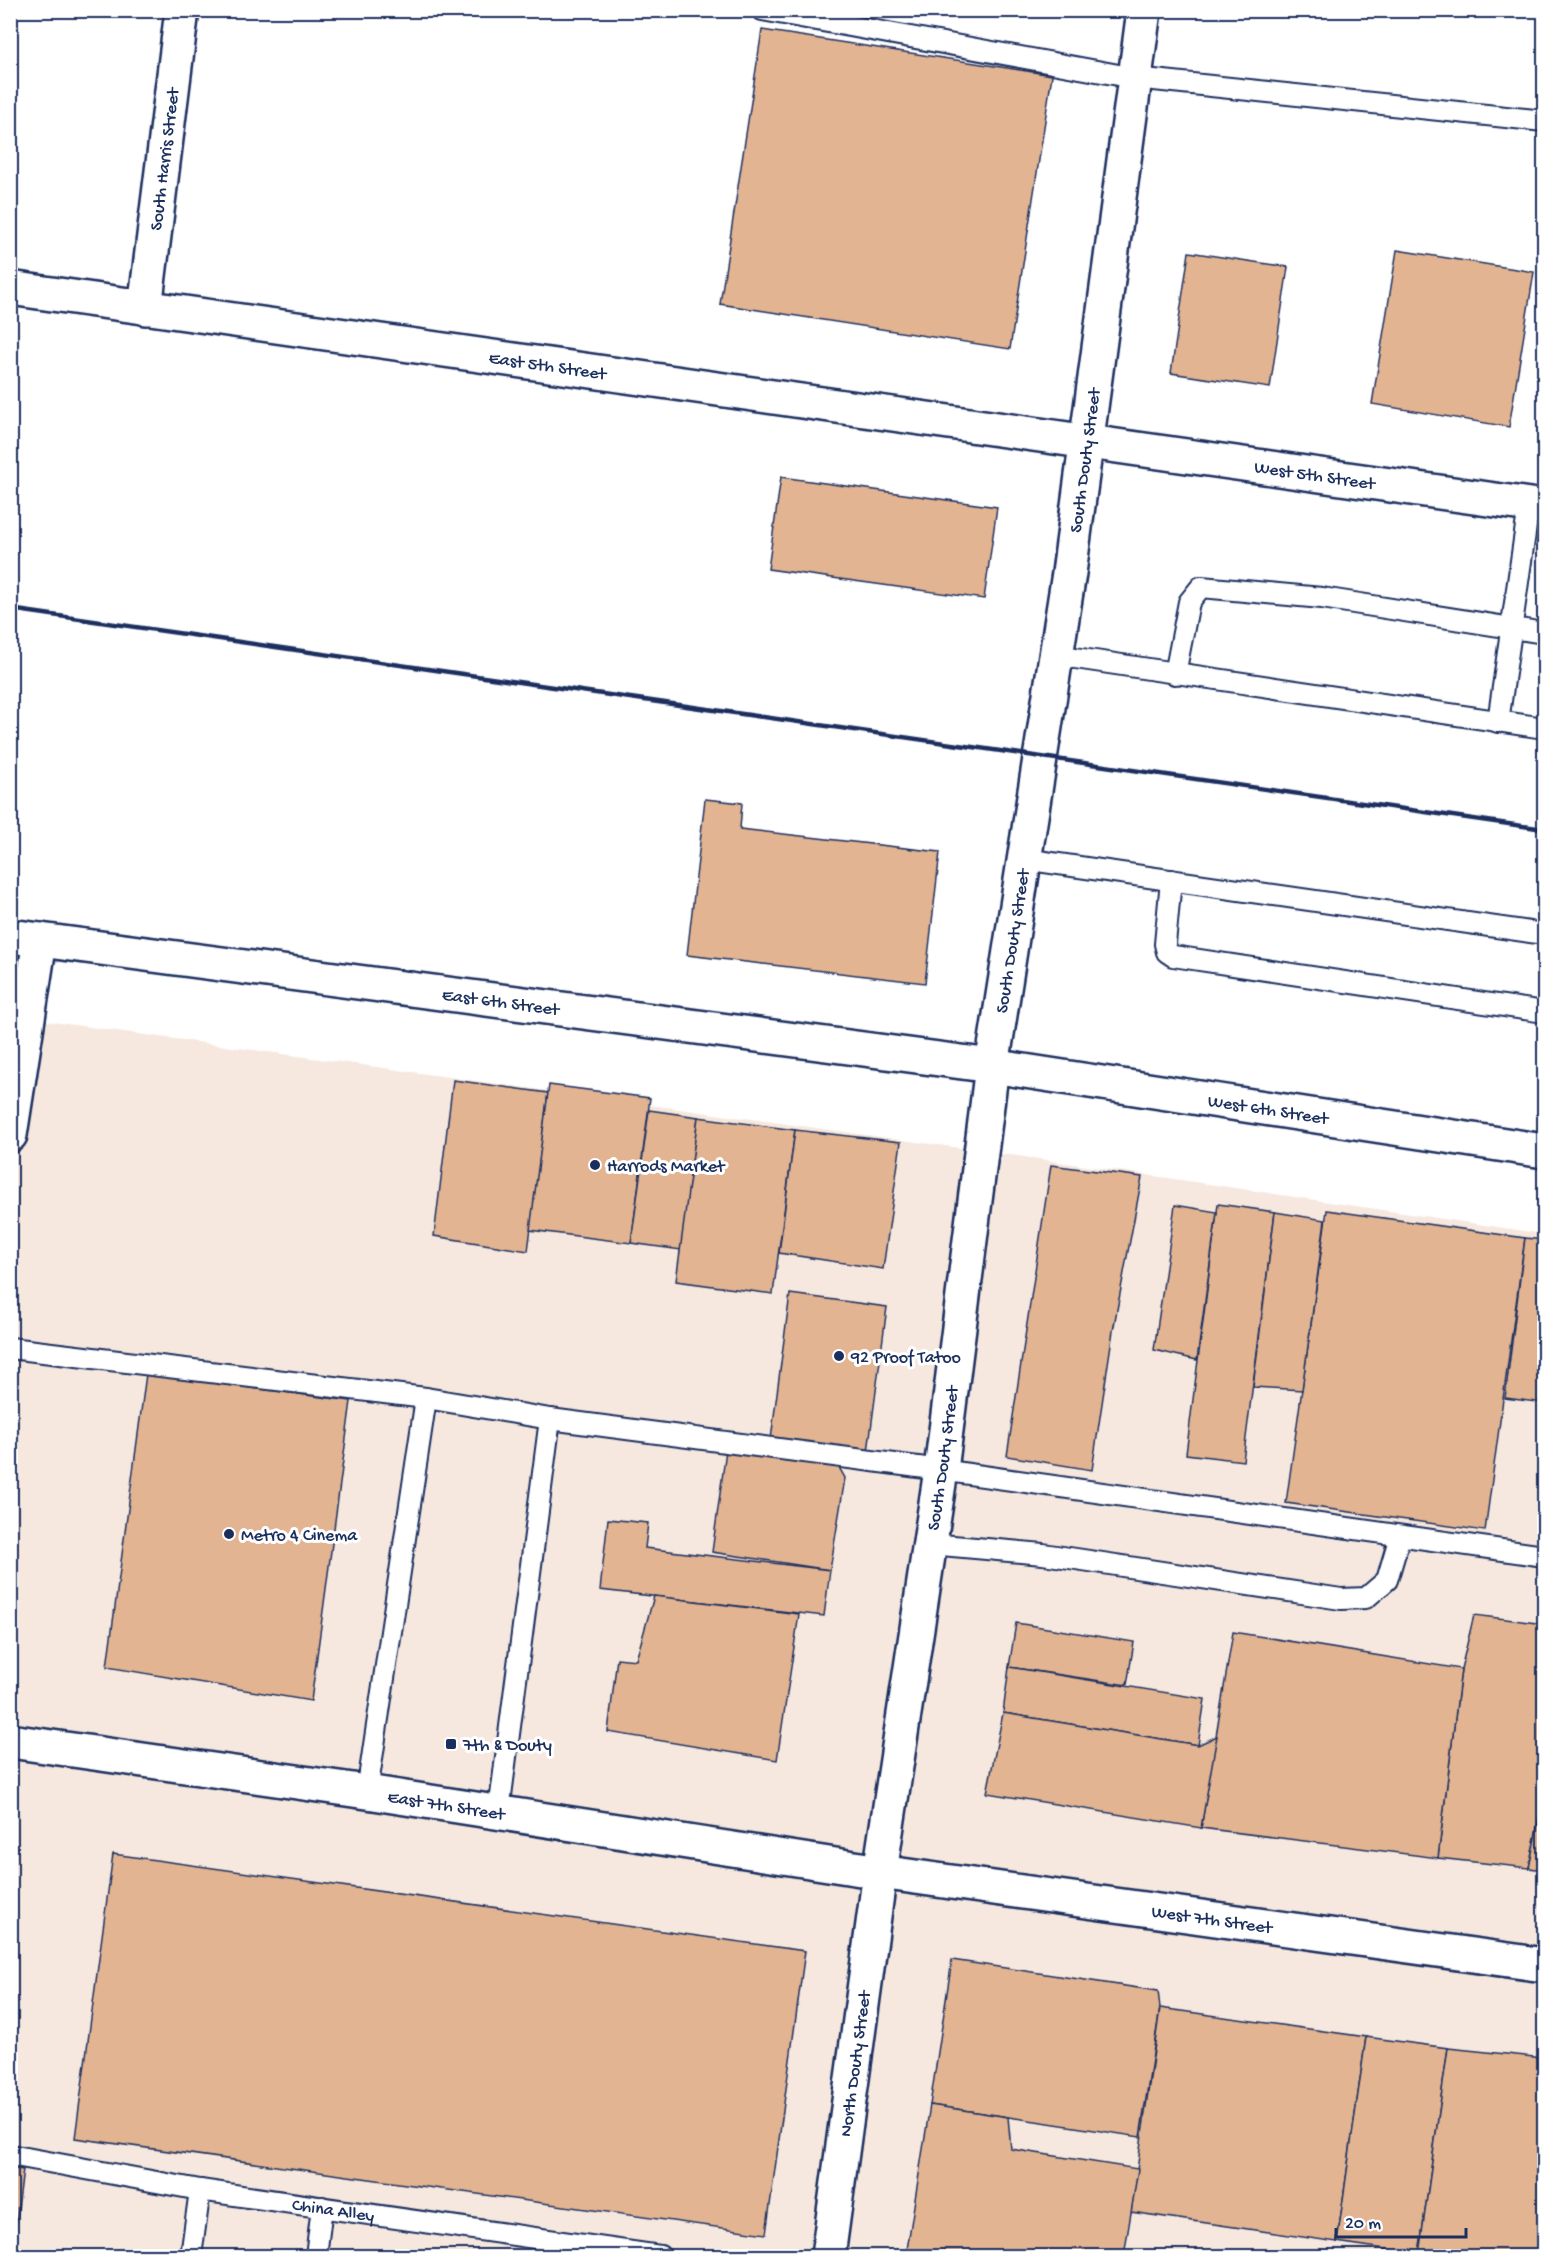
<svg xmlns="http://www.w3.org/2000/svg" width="1555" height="2267" font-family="'Gochi Hand',sans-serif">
	<rect width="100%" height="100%" fill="#fff"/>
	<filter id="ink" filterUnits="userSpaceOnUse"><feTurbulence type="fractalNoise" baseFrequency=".0167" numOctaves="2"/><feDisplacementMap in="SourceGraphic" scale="12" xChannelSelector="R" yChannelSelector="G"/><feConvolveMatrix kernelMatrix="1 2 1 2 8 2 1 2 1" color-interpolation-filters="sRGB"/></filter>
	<g filter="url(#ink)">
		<!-- built -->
		<path fill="#f6e8de" d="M 10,1016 L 1046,1160 L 1544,1234 L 1544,2256 L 11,2256 Z"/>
		<!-- building -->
		<g fill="#e2b492" stroke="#1b2f5e" stroke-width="1.5">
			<path d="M 762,30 L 1052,75 L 1010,349 L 720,304 Z"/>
			<path d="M 1397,250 L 1534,272 L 1509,427 L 1372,404 Z"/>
			<path d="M 1189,252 L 1288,267 L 1270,388 L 1171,373 Z"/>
			<path d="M 781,477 L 997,507 L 984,599 L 768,569 Z"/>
			<path d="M 705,799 L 742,803 L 740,829 L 940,852 L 925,983 L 687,955 Z"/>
			<path d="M 453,1080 L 548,1093 L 528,1251 L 434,1236 Z"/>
			<path d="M 549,1085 L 650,1098 L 631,1243 L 530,1230 Z"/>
			<path d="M 649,1110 L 698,1117 L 681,1250 L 631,1243 Z"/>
			<path d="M 698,1117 L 795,1130 L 773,1294 L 676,1281 Z"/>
			<path d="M 795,1130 L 901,1142 L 883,1269 L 779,1253 Z"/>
			<path d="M 1051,1165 L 1142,1177 L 1113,1331 L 1092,1470 L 1007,1456 Z"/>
			<path d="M 1218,1204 L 1275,1212 L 1243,1461 L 1186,1454 Z"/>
			<path d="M 1175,1205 L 1217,1212 L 1197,1360 L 1154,1350 Z"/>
			<path d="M 1327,1210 L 1525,1238 L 1485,1531 L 1286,1503 Z"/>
			<path d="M 1275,1212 L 1325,1220 L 1302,1390 L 1253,1387 Z"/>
			<path d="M 1525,1238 L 1544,1240 L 1544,1403 L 1505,1398 Z"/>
			<path d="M 790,1294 L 887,1307 L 868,1452 L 771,1439 Z"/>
			<path d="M 146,1374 L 351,1401 L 311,1701 L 107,1667 Z"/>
			<path d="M 726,1450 L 837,1464 L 845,1478 L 830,1570 L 712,1552 Z"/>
			<path d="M 608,1519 L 648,1523 L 645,1548 L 830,1570 L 824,1616 L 600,1590 Z"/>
			<path d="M 654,1596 L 799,1614 L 777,1760 L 608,1732 L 617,1658 L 636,1660 Z"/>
			<path d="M 1474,1615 L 1544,1624 L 1544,1793 L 1529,1868 L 1438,1858 L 1461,1669 Z"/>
			<path d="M 1016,1623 L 1134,1642 L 1127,1685 L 1009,1667 Z"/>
			<path d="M 1233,1632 L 1461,1669 L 1438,1858 L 1201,1828 Z"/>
			<path d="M 1009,1667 L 1205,1699 L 1198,1745 L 1003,1713 Z"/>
			<path d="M 1003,1713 L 1198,1745 L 1217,1736 L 1201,1828 L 987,1793 Z"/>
			<path d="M 1544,1793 L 1544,1870 L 1529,1868 Z"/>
			<path d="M 113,1854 L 805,1951 L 766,2234 L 75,2138 Z"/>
			<path d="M 952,1960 L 1158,1991 L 1160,2008 L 1140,2137 L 930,2105 Z"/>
			<path d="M 1160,2008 L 1366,2037 L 1337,2242 L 1131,2212 Z"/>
			<path d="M 1366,2037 L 1448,2048 L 1419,2254 L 1337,2242 Z"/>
			<path d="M 1448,2048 L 1544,2058 L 1544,2256 L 1436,2256 L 1419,2254 Z"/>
			<path d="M 930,2105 L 1008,2117 L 1011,2149 L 1138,2169 L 1124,2256 L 906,2256 Z"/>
			<path d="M 10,2168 L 23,2170 L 12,2256 L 10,2256 Z"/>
		</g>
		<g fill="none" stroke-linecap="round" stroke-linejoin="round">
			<defs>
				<g id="lane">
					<path d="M 762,10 L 1135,78 L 1544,121"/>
					<path d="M 1055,655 L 1544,728"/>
					<path d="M 1175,674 L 1189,602 L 1201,587 L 1322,598 L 1544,633"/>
					<path d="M 1498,722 L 1529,505"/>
					<path d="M 1024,859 L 1544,934"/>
					<path d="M 1171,880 L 1165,944 L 1167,952 L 1173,956 L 1544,1012"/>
					<path d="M 10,1348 L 426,1398 L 550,1419 L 941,1470 L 1544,1556"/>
					<path d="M 930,1544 L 1043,1554 L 1341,1599 L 1366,1598 L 1387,1580 L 1400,1536"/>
					<path d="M 367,1792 L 426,1398"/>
					<path d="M 499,1811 L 550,1419"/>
					<path id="s1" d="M 10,2155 L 200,2190 L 660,2256"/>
					<path d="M 191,2256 L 200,2190"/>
					<path d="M 316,2256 L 322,2207"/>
				</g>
				<g id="street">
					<path id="s2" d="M 10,288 L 1544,507"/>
					<path id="s3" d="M 145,308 L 182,10"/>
					<path id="s4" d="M 10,936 L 992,1066 L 1544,1151"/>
					<path d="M 10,1135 L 40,940"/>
				</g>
				<g id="secondary">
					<path id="s5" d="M 10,1741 L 367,1792 L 880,1872 L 1544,1965"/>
					<path id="s6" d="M 828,2256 L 880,1872 L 941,1470 L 992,1066 L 1069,573 L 1144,10"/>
				</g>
			</defs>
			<!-- lane casing -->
			<use href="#lane" stroke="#1b2f5e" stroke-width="24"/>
			<!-- street casing -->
			<use href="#street" stroke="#1b2f5e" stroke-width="38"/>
			<!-- secondary casing -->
			<use href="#secondary" stroke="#1b2f5e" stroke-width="38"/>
			<!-- lane -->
			<use href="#lane" stroke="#fff" stroke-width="20"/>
			<!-- street -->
			<use href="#street" stroke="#fff" stroke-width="33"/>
			<!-- secondary -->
			<use href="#secondary" stroke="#fff" stroke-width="33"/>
			<!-- rail -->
			<path stroke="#1b2f5e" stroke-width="4.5" d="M 10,609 L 1544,829"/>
		</g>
	</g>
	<!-- markers -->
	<g fill="#1b2f5e" stroke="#fff" stroke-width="2">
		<circle cx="595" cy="1165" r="6"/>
		<circle cx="839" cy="1356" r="6"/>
		<circle cx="229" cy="1534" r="6"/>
		<rect x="445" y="1738" width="12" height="12" rx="3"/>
	</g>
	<g text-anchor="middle" stroke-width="6" stroke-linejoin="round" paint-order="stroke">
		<!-- street labels -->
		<g font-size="18" fill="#1b2f5e" stroke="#fff">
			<text dy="6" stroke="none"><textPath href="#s3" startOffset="150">South Harris Street</textPath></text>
			<text dy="6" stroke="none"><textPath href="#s2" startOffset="543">East 5th Street</textPath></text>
			<text dy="6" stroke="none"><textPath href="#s6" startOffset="1814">South Douty Street</textPath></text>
			<text dy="6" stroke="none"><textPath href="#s2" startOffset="1318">West 5th Street</textPath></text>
			<text dy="6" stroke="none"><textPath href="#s6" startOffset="1328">South Douty Street</textPath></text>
			<text dy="6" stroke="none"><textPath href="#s4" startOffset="495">East 6th Street</textPath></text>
			<text dy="6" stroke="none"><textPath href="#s4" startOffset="1270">West 6th Street</textPath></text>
			<text dy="6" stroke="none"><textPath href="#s6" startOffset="806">South Douty Street</textPath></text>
			<text dy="6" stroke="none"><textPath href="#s5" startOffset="441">East 7th Street</textPath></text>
			<text dy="6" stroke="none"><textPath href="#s5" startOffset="1215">West 7th Street</textPath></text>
			<text dy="6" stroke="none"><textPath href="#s6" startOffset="194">North Douty Street</textPath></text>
			<text dy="6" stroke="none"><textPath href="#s1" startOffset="328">China Alley</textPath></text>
		</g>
		<!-- poi labels -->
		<g font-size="18" fill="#1b2f5e" stroke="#fff" text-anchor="start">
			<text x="607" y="1171">Harrods Market</text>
			<text x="851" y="1362">92 Proof Tatoo</text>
			<text x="241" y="1540">Metro 4 Cinema</text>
			<text x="463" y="1750">7th &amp; Douty</text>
		</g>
	</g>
	<!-- margin -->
	<rect width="1555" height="2267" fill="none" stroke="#fff" stroke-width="36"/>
	<rect x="18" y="18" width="1519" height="2231" fill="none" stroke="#1b2f5e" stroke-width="2" filter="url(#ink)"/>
	<!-- scale -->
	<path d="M1336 2228v9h130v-9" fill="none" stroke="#1b2f5e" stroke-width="3"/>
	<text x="1345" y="2228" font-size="18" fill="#1b2f5e" stroke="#ffffff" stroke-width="4.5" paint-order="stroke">20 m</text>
</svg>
